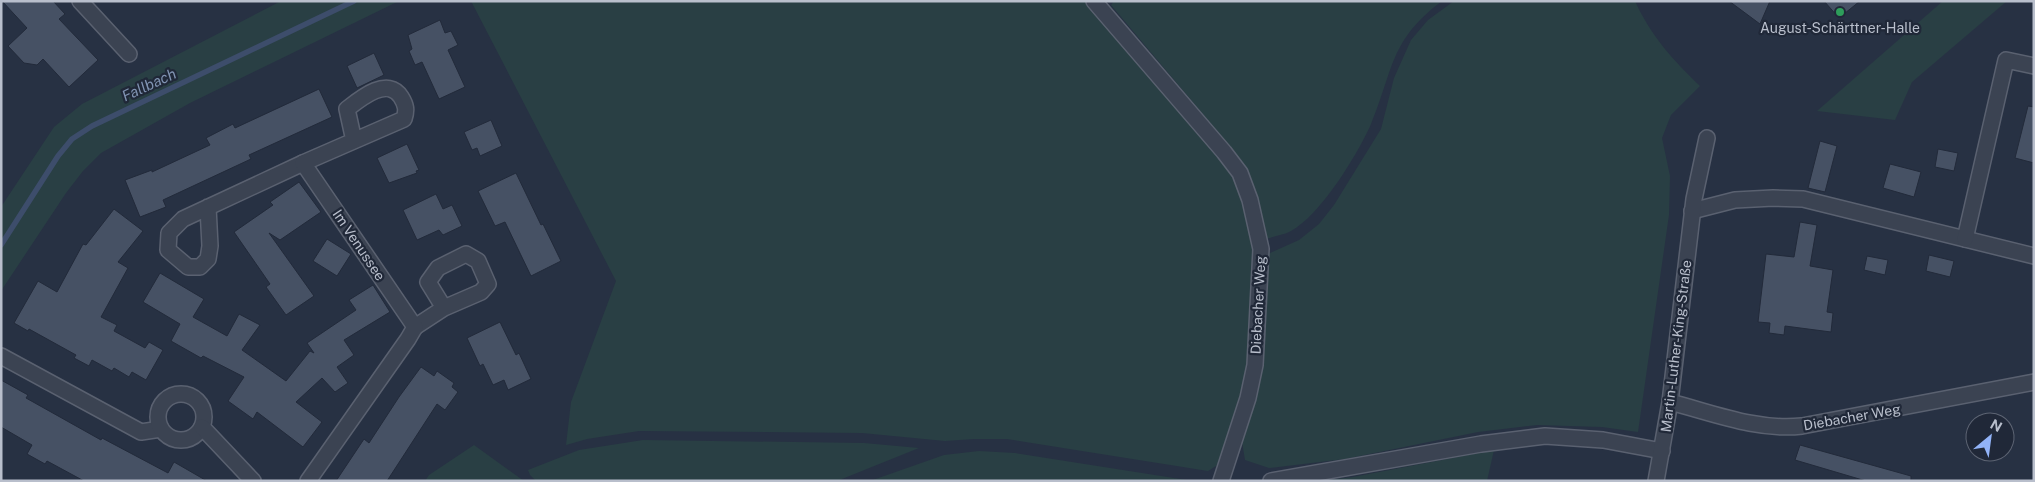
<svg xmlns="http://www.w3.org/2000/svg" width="2035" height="482" font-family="'Public Sans',sans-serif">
	<rect width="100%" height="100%" fill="#273143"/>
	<!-- green -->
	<g fill="#293f44">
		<path d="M 281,1 L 399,1 L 190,103 L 101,153 L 83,171 L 66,193 L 1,291 L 1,207 L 54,127 L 82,104 Z"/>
		<path d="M 471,1 L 1088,1 L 1236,176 L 1257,250 L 1250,365 L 1243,397 L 1221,463 L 1208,471 L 1007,439 L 974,439 L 945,441 L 862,433 L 639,431 L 587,439 L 566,445 L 571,402 L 616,281 Z"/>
		<path d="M 1114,1 L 1442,1 C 1389,41 1394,69 1371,124 C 1358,154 1320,216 1291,231 C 1284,235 1274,236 1266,239 L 1247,172 L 1234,151 L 1111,5 Z"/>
		<path d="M 1454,1 L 1635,1 C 1651,36 1673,60 1700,86 L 1671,115 L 1662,138 L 1670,176 L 1669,215 L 1638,432 L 1602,427 L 1537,425 L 1478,432 L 1345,459 L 1269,468 L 1245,460 L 1242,442 L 1256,398 L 1263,364 L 1268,254 L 1299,240 L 1319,224 L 1334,205 L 1381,129 L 1394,78 L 1411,40 L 1428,20 Z"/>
		<path d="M 1943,1 L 2007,1 L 1912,82 L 1895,120 L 1817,111 Z"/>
		<path d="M 643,440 L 864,443 L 919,448 L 837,481 L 536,481 L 530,475 L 528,470 L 579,450 Z"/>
		<path d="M 474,445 L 524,481 L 425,481 L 429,475 Z"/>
		<path d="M 1494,450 L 1487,481 L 1319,481 L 1353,477 Z"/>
		<path d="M 979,451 L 1015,453 L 1193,481 L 870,481 L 944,455 Z"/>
	</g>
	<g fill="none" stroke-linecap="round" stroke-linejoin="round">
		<!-- stream -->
		<path stroke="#3d4d6b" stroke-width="5.5" d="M 1,245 L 58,156 L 72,139 L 92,126 L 354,1"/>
	</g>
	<!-- building -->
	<g fill="#465164" stroke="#222a3a">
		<path d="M 2,1 L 53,1 L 65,14 L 59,19 L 98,60 L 69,87 L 43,59 L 37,65 L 24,63 L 8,46 L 27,28 Z"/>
		<path d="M 1729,1 L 1770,1 L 1760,24 Z"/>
		<path d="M 1824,1 L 1860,1 L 1839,18 Z"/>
		<path d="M 440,20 L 445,33 L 451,31 L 458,45 L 448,50 L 465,87 L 439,99 L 422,62 L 415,65 L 409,51 L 412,49 L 408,35 Z"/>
		<path d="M 374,53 L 384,75 L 357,88 L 347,66 Z"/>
		<path d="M 319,89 L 332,117 L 249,155 L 251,159 L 163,200 L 166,207 L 140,217 L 125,180 L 152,170 L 152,172 L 210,145 L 206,138 L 233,124 L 235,128 Z"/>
		<path d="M 2028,106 L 2034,107 L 2034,163 L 2015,158 Z"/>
		<path d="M 491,120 L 502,146 L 480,156 L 477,148 L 472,150 L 464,132 Z"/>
		<path d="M 1820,141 L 1837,146 L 1825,192 L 1808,188 Z"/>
		<path d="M 407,144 L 419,170 L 416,171 L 417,173 L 389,183 L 377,158 Z"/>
		<path d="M 1938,149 L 1958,153 L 1954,171 L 1935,167 Z"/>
		<path d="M 1890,164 L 1921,172 L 1914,197 L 1883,188 Z"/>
		<path d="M 516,173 L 541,225 L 543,224 L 561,261 L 531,276 L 505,222 L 495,226 L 478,191 Z"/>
		<path d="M 299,182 L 321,212 L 280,240 L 269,233 L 314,296 L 286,315 L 266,287 L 270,284 L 234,232 L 273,205 L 270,202 Z"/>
		<path d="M 436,194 L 443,209 L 452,205 L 462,226 L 443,235 L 439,230 L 417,240 L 403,210 Z"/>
		<path d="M 114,209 L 143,231 L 118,262 L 128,268 L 101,317 L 117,325 L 114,331 L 145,348 L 149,342 L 163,350 L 146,380 L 132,372 L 129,377 L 114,368 L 112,371 L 92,360 L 89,366 L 74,358 L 76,355 L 29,329 L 28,331 L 14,323 L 38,281 L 57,292 L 83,244 L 86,245 Z"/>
		<path d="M 1800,222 L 1817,225 L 1810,266 L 1833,270 L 1827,312 L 1833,313 L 1831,332 L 1785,326 L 1784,335 L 1769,333 L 1770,323 L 1758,322 L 1766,254 L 1794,257 Z"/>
		<path d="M 327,239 L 351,254 L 337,276 L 313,261 Z"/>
		<path d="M 1929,255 L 1954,261 L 1950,277 L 1926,271 Z"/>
		<path d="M 1867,256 L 1888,260 L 1885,275 L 1864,270 Z"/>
		<path d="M 160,273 L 204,299 L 193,317 L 227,336 L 239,314 L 260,325 L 242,350 L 286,381 L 310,351 L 314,353 L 307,343 L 356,310 L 349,300 L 373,285 L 390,312 L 344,340 L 354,355 L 337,367 L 348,383 L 335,392 L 322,378 L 296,402 L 322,422 L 303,447 L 257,412 L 253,419 L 228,401 L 244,377 L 203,356 L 201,358 L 171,341 L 180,324 L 143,302 Z"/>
		<path d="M 500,322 L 516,355 L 519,353 L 531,379 L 508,390 L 504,380 L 493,385 L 483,364 L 480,366 L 467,338 Z"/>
		<path d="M 421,367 L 434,376 L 437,371 L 454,383 L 452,387 L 458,392 L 445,410 L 437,404 L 387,481 L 336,481 L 364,439 L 369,443 L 399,397 Z"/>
		<path d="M 1,380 L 28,395 L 26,398 L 101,440 L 102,438 L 168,473 L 174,462 L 207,481 L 84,481 L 47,461 L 45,464 L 27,454 L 32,445 L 1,427 Z"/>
		<path d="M 1800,445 L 1911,476 L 1911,481 L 1866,481 L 1795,460 Z"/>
	</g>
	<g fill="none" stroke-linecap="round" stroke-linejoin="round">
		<defs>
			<g id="street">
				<path d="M 80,1 L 129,54"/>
				<path d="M 1094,1 L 1224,152 L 1240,173 L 1250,200 L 1261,249 L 1255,365 L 1248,398 L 1221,481"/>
				<path d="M 208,207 L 210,246 L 208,259 L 200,267 L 188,267 L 168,250 L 169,233 L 183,219 L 303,163"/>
				<path d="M 1692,211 L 1735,200 L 1773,198 L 1803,199 L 2034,256"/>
				<path d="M 1965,239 L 2006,60 L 2034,66"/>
				<path d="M 415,327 L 444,308 L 481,292 L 488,284 L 478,261 L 466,254 L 438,268 L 428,282 L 444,308"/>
				<path d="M 1,356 L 141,432 L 161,429"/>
				<circle cx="181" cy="417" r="23"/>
				<path d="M 1670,402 C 1713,413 1757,431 1802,426 L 2034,382"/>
				<path d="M 202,427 L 253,481"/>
				<path d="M 308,481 L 408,339 L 415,327 L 303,163 L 404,119 C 407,110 406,105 401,97 C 388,76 361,98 347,109 L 354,141"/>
				<path d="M 1271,481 L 1481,444 L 1545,436 L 1603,440 L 1662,451"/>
				<path d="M 1656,481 L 1670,402 L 1694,199 L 1707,138"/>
			</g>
		</defs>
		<!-- street casing -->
		<use href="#street" stroke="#5a6170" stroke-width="18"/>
		<!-- street -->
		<use href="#street" stroke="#3b4352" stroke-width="15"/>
	</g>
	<!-- markers -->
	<circle fill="#2e9e5b" stroke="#202838" stroke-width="2" cx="1840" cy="12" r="5"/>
	<g text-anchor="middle" stroke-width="4.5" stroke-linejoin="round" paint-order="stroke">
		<!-- poi labels -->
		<g font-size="14" fill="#b9bfcc" stroke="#202838">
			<text x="1840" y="33">August-Schärttner-Halle</text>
		</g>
		<!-- street labels -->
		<g font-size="14" fill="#b9bfcc" stroke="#202838">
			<text transform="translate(359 245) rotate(56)" y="5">Im Venussee</text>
			<text transform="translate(1258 305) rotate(-87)" y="5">Diebacher Weg</text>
			<text transform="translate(1676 346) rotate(-83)" y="5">Martin-Luther-King-Straße</text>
			<text transform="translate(1852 417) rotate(-10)" y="5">Diebacher Weg</text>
		</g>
		<!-- water labels -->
		<g font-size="15" font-style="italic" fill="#8093b2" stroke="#202838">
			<text transform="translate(149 85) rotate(-25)" y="5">Fallbach</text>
		</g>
	</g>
	<!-- border -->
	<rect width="2035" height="482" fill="none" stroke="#b9bfcc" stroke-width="5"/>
	<!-- north arrow -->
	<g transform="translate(1990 437) rotate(29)"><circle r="24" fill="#202838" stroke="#5d6473"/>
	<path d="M0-4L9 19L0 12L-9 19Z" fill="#92b3f7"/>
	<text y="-8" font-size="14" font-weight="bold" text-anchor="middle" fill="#b9bfcc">N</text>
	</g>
</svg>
